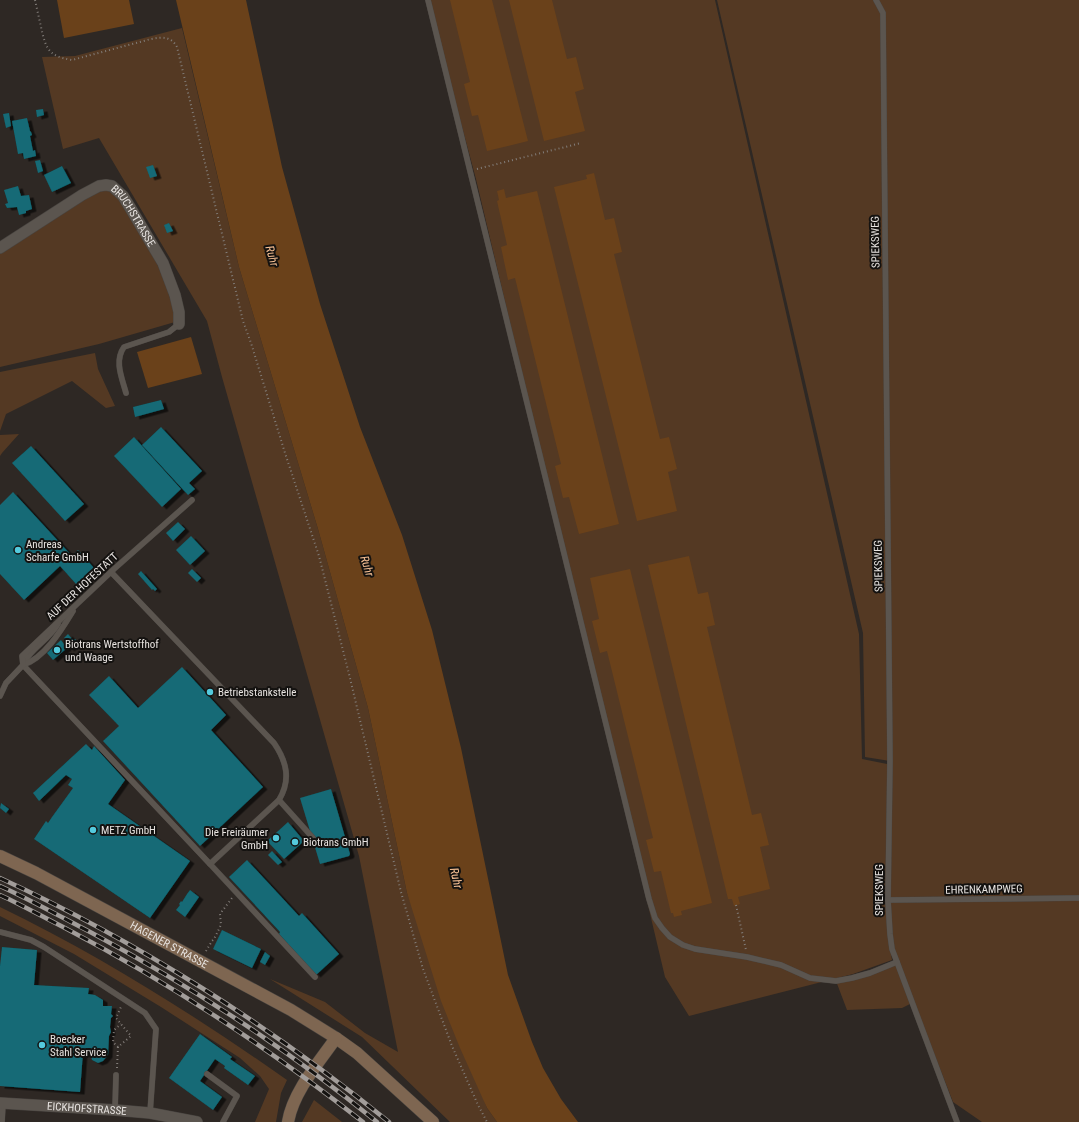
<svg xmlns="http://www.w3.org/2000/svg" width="1079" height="1122" font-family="'Roboto Condensed',sans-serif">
	<defs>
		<filter id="shadow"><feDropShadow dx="4.5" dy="2.5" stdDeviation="0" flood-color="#0009"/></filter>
	</defs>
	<rect width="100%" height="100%" fill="#2e2824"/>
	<!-- green -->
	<g fill="#543923">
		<path d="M 428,0 L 715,0 L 859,634 L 862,759 L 887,764 L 887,929 L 892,960 L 853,974 L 689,1016 L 665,977 L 476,179 Z"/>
		<path d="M 717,0 L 1079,0 L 1079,1122 L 982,1122 L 953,1102 L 914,1002 L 902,1008 L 847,1010 L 836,981 L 897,962 L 890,935 L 890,761 L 865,757 L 863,633 Z"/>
		<path d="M 182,28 L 239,267 L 318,529 L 368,708 L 407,893 L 487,1108 L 497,1122 L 450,1122 L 362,1037 L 270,979 L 325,1002 L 365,1033 L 398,1052 L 359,856 L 222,377 L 207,321 L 99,138 L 63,149 L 42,57 L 75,56 Z"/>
		<path d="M 100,190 L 114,191 C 135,224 158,257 169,295 C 172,304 175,312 175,322 L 99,344 L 0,367 L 0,251 Z"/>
		<path d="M 95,353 L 98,369 L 115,406 L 106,408 L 72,381 L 6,414 L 0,431 L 0,372 Z"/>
		<path d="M 19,434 L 2,453 L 0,456 L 0,435 Z"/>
		<path d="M 0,907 C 101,956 196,1016 287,1080 L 281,1093 L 276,1122 L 255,1122 L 269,1089 L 260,1076 L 240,1058 L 161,1007 L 74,954 L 0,916 Z"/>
		<path d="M 314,1100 L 342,1122 L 302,1122 Z"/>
	</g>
	<!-- water -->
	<g fill="#6a411a">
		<path d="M 57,0 L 129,0 L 134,24 L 64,38 Z"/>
		<path d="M 176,0 L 246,0 L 282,167 L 320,304 L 360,427 L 402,535 L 432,630 L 461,748 L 508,975 L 532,1042 L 543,1068 L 561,1099 L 578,1122 L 497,1122 L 487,1108 L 460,1048 L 441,1001 L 407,893 L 368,708 L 318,529 L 239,267 Z"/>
		<path d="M 450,0 L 492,0 L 528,141 L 487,151 L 478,115 L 472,116 L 464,84 L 470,82 Z"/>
		<path d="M 509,0 L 552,0 L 567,59 L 576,57 L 584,89 L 575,92 L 585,131 L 544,141 Z"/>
		<path d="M 594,173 L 605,220 L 614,218 L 622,252 L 614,254 L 660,439 L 669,437 L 677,469 L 668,472 L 677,511 L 637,521 L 554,187 L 587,179 L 586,175 Z"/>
		<path d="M 504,189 L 506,198 L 537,191 L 619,524 L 579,534 L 569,497 L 563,498 L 555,466 L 561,464 L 515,278 L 508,280 L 501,247 L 507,245 L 497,201 L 499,200 L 497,191 Z"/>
		<path d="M 191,337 L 202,374 L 148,388 L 137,352 Z"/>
		<path d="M 689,556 L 698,594 L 708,592 L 715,625 L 707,627 L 752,815 L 761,813 L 769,845 L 760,847 L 770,889 L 738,897 L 740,904 L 734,906 L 732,899 L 728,899 L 648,565 Z"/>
		<path d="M 630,569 L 712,903 L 681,911 L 682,915 L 674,917 L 673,913 L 671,913 L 661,871 L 654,872 L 646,840 L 653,838 L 607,651 L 600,653 L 592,621 L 599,619 L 590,578 Z"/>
	</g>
	<!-- building -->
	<g fill="#126a76" filter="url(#shadow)">
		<path d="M 43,109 L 44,115 L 37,117 L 36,110 Z"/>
		<path d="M 9,113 L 11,126 L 6,128 L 3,114 Z"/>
		<path d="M 27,118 L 30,131 L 31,132 L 32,135 L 30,136 L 33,151 L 35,150 L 36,156 L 24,159 L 23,153 L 18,154 L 12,121 Z"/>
		<path d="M 40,160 L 43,171 L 38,173 L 35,161 Z"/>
		<path d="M 153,165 L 157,176 L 150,178 L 146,167 Z"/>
		<path d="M 62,166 L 71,183 L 52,192 L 44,175 Z"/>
		<path d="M 18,186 L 21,196 L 29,195 L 32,209 L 26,211 L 26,213 L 19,215 L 17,207 L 7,208 L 5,204 L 8,203 L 4,190 Z"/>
		<path d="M 169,223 L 173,231 L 167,233 L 164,225 Z"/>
		<path d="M 161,400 L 164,409 L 135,417 L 133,407 Z"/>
		<path d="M 161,427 L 202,471 L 189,483 L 195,489 L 188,495 L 142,445 Z"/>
		<path d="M 134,437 L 181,489 L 162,507 L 114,456 Z"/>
		<path d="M 31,446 L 84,504 L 65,521 L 12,463 Z"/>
		<path d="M 13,492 L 72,556 L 78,550 L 94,568 L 76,584 L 60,566 L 24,600 L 0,574 L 0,505 Z"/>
		<path d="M 178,522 L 185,529 L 173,541 L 166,533 Z"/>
		<path d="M 191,536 L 205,551 L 190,565 L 176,550 Z"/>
		<path d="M 192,569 L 201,578 L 197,582 L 188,573 Z"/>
		<path d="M 141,571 L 157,589 L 155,591 L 153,589 L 152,590 L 138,574 Z"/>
		<path d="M 68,634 L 73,640 L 69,643 L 64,638 Z"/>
		<path d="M 75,639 L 78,642 L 70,649 L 67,646 Z"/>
		<path d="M 61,640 L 67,648 L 53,660 L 47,653 Z"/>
		<path d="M 182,667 L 226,715 L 211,730 L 263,787 L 200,846 L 103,741 L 119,726 L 89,695 L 109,676 L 138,708 Z"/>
		<path d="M 86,744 L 92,750 L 94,746 L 125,780 L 108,804 L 190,861 L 150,918 L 34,839 L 46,821 L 48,823 L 52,817 L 73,788 L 68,785 L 72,779 L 66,775 L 39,801 L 33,793 Z"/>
		<path d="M 331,789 L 350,854 L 349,856 L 320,864 L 300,798 Z"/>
		<path d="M 1,803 L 9,809 L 6,813 L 0,808 Z"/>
		<path d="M 288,822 L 304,841 L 284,859 L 267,841 Z"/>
		<path d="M 272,851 L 282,862 L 278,865 L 268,855 Z"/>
		<path d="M 247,860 L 299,916 L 302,913 L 339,954 L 316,975 L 279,934 L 280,932 L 229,877 Z"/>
		<path d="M 190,890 L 199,897 L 185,917 L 176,910 L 180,905 L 179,904 L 181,901 L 182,902 L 187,894 Z"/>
		<path d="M 222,930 L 261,949 L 252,968 L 213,949 Z"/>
		<path d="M 2,947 L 37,950 L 34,985 L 89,988 L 88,994 L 95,995 L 103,1000 L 103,1006 L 112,1006 L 111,1014 L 113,1016 L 111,1018 L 110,1027 L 111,1032 L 109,1036 L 108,1055 L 103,1061 L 98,1063 L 92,1060 L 90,1053 L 83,1052 L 80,1092 L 0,1086 L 0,966 Z"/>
		<path d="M 265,952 L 270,956 L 265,965 L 260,962 Z"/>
		<path d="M 200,1034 L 232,1057 L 230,1059 L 255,1076 L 248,1085 L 224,1068 L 225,1066 L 215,1059 L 200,1081 L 222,1097 L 213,1110 L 169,1078 Z"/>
	</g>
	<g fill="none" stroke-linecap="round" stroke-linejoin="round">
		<defs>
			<g id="lane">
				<path d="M 428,0 L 649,899 L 655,918 L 662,928 L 670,937 L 683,945 L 695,949 L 747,957 L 781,965 L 810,978 L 836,981 L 852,978 L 870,973 L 897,962"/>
				<path d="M 876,0 L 883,13 L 890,761 L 888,900 L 890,934 L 892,949 L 897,962 L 957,1122"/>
				<path d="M 126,393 C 122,378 114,361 124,347 L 169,332 L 179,324"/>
				<path d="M 23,664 C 31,648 49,640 58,624"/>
				<path d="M 23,665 L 210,864 L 279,800 C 291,780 287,762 274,743 L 111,572"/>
				<path d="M 23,665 C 45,658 62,629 73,611"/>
				<path d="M 0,696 L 6,683 L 23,665 L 22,656 L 114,569 L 192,500"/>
				<path d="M 279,800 L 313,838"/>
				<path d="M 210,864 L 315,977"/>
				<path d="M 888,900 L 1079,898"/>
				<path d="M 0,932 L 31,940 L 44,947 L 145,1013 L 156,1029 L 150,1113"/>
				<path d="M 207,1074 L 237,1096 L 223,1122"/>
				<path d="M 115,1110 L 116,1075"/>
				<path d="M 2,1122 L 3,1103"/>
			</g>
			<g id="street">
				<path id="s1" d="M 0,248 L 82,195 L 99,186 L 106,185 L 112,186 L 123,196 L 131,209 L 163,263 L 175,295 L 179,312 L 179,324"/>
				<path id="s2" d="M 0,1103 L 115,1110 L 150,1113 L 197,1122"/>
			</g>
			<g id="secondary">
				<path id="s3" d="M 0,856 L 36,873 L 291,1010 L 336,1038 L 357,1053 L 433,1122"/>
				<path d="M 288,1122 C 293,1092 319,1062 336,1038"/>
			</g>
		</defs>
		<!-- lane casing -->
		<use href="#lane" stroke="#484440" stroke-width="6"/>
		<!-- street casing -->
		<use href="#street" stroke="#484440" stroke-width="12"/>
		<!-- secondary casing -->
		<use href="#secondary" stroke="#484440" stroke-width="13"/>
		<!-- path -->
		<g stroke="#827d79" stroke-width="2" stroke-dasharray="1 3" stroke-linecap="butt">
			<path d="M 35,0 C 37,9 39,18 41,27 C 46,49 48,56 72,60 L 151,39 C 162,37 171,36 177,47 L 243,321 L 251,343 L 285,453 L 319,556 L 349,674 L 401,892 L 423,969 L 452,1046 L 478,1105 L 487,1122"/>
			<path d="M 477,169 L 581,143"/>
			<path d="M 736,905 L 746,950"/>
			<path d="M 206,951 L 212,941 L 214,939 L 221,925 L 220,914 L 232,898"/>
			<path d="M 118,1047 L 113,1042 L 114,1030 L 121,1024"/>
			<path d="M 117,1068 L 118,1047 L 131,1036 L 116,1018 L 121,1007"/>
		</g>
		<!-- lane -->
		<use href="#lane" stroke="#5b554f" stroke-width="5.5"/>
		<!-- street -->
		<use href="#street" stroke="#5b554f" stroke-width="11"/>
		<!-- secondary -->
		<use href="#secondary" stroke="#7e6651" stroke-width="12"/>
		<defs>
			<g id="rail">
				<path d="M 0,878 C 137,941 272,1027 389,1122"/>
				<path d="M 0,886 C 31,900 61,917 92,933 C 192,987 289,1050 377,1122"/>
				<path d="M 0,895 C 22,905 43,917 65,928 C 170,983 270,1049 363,1122"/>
			</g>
		</defs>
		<!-- rail casing -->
		<use href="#rail" stroke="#a29d9a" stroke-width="4.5"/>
		<!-- rail -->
		<use href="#rail" stroke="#141210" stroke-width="3" stroke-dasharray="9" stroke-linecap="butt"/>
	</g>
	<!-- markers -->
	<g fill="#54cadd" stroke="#141210" stroke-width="1.5">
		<circle cx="18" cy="550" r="4"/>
		<circle cx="57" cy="650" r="4"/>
		<circle cx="210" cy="692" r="4"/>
		<circle cx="93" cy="830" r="4"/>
		<circle cx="276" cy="838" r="4"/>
		<circle cx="295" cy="842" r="4"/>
		<circle cx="42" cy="1045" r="4"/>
	</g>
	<g text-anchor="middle" stroke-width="4" stroke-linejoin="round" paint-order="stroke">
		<!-- street labels -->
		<g font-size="11" fill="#e8e4e1" stroke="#141210">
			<text dy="4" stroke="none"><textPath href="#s1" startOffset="167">BRUCHSTRASSE</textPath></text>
			<text transform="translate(875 242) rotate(-91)" y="4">SPIEKSWEG</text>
			<text transform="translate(878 566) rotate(-91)" y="4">SPIEKSWEG</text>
			<text transform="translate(82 586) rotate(-43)" y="4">AUF DER HOFESTATT</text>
			<text transform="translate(984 889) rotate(-1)" y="4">EHRENKAMPWEG</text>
			<text transform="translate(879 890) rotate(-90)" y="4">SPIEKSWEG</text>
			<text dy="4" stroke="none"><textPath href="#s3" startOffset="191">HAGENER STRASSE</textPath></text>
			<text dy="4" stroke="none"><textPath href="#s2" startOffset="87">EICKHOFSTRASSE</textPath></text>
		</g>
		<!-- poi labels -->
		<g font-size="11" fill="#e8e4e1" stroke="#141210" text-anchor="start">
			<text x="26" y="548">Andreas<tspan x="26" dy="13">Scharfe GmbH</tspan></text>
			<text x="65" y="648">Biotrans Wertstoffhof<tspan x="65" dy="13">und Waage</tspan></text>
			<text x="218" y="696">Betriebstankstelle</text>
			<text x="101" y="834">METZ GmbH</text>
			<text x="268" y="836" text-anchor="end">Die Freiräumer<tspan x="268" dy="13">GmbH</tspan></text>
			<text x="303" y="846">Biotrans GmbH</text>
			<text x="50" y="1043">Boecker<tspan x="50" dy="13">Stahl Service</tspan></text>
		</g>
		<!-- water labels -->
		<g font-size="12" font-style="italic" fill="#f9c295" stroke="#141210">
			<text transform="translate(272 256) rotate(74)" y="4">Ruhr</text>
			<text transform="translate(367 566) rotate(73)" y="4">Ruhr</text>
			<text transform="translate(456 878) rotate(77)" y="4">Ruhr</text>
		</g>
	</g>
</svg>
